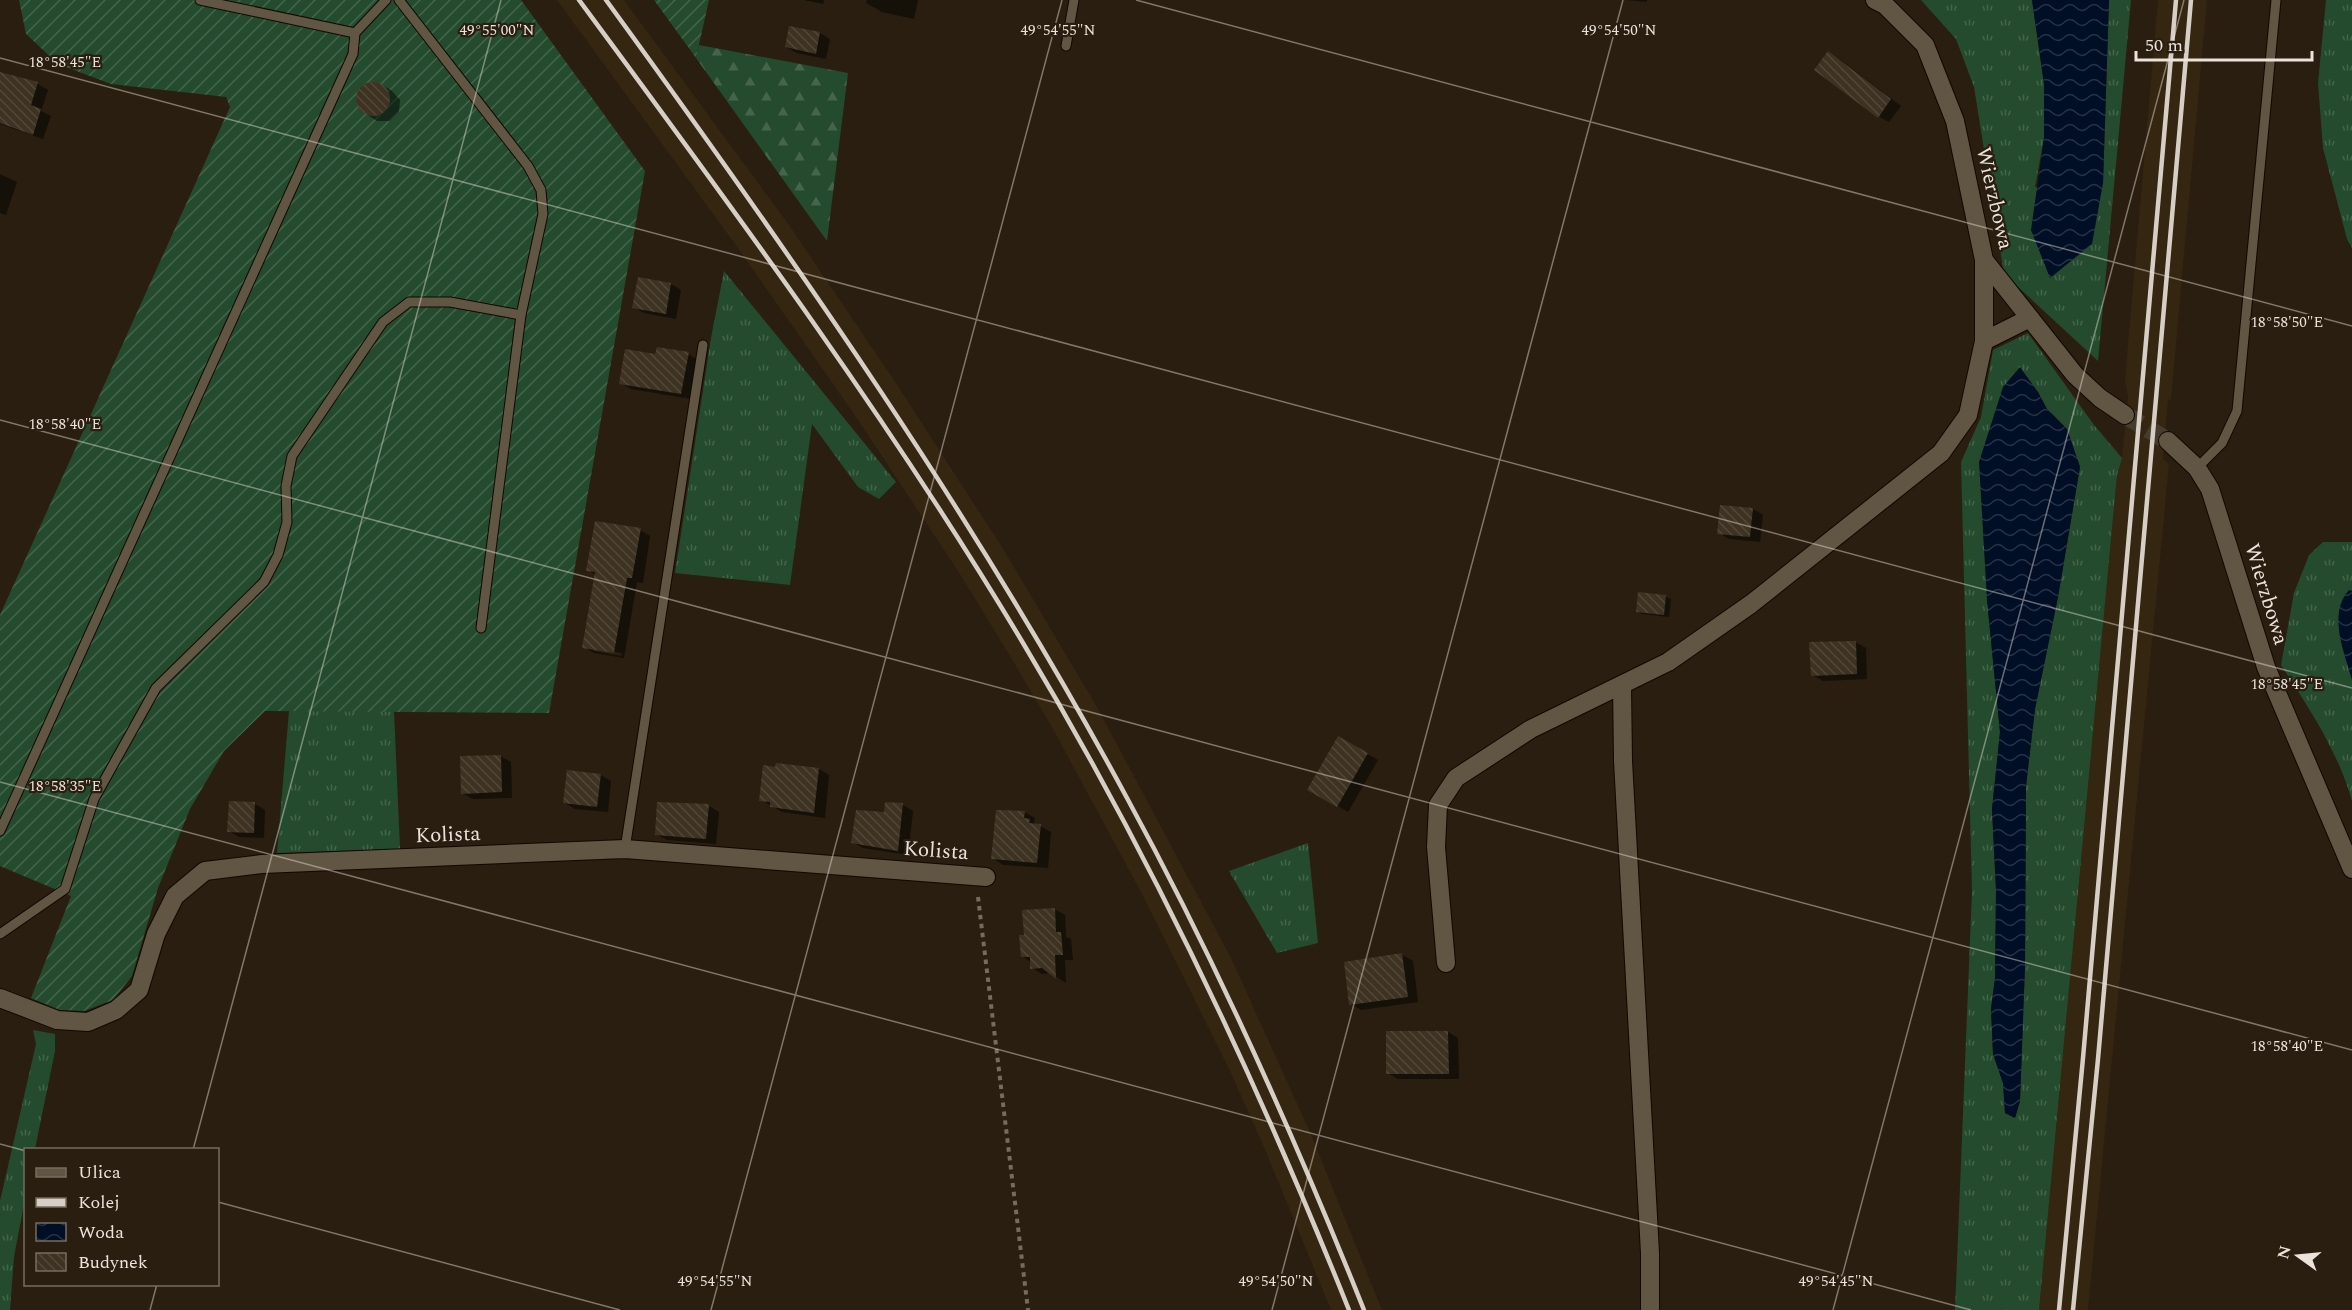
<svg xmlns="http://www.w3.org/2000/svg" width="2352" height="1310" font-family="Spectral,serif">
	<defs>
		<pattern id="grass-tufts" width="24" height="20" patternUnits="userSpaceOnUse" patternTransform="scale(1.5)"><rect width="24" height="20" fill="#244b2d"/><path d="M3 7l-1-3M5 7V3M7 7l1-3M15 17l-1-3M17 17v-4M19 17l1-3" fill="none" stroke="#44654b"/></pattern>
		<pattern id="forest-firs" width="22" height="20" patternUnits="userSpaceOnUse" patternTransform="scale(1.5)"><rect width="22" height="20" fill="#244b2d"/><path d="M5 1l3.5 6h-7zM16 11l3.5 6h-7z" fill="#44654b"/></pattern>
		<pattern id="garden-furrows" width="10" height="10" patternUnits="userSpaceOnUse" patternTransform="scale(1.5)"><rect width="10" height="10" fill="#244b2d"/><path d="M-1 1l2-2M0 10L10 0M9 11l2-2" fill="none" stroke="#44654b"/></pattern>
		<pattern id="water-waves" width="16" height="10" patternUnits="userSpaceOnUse" patternTransform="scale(1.5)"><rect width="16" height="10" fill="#000e26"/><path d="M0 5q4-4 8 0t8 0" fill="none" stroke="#253145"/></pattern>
		<pattern id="building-back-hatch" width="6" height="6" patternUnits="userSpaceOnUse" patternTransform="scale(1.5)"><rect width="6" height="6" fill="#3e3323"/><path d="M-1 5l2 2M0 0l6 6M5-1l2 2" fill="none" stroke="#514738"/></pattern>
	</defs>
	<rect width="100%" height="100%" fill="#291e0f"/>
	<!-- built -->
	<g fill="#352611">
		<path d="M 557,0 L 624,0 L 789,225 L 896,383 L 1002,547 L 1097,707 L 1231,958 L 1310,1132 L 1382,1310 L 1331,1310 L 1266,1152 L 1230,1071 L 1142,894 L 1053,729 L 1007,651 L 958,571 L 856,417 L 735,244 Z"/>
		<path d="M 2158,0 L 2207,0 L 2171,399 L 2168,400 L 2163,459 L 2169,464 L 2088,1310 L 2039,1310 L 2117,475 L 2122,458 L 2128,397 L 2125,379 Z"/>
	</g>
	<!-- grass -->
	<g fill="url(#grass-tufts)" fill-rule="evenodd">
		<path d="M 1921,0 L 2032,0 L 2044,84 L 2044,138 L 2035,187 L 2103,183 L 2109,0 L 2131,0 L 2098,361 L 2004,274 L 1974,87 L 1956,39 Z"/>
		<path d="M 2326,0 L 2352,0 L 2352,248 L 2347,239 L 2323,148 L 2318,83 Z"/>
		<path d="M 724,271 L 896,482 L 879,499 L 858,487 L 812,424 L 790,585 L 675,573 L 711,338 Z"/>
		<path d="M 2028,333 L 2094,425 L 2122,458 L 2117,475 L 2039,1310 L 1955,1310 L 1972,891 L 1961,462 L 1981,417 L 1993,350 ZM 2038,392 L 2047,409 L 2067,429 L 2080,467 L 2058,597 L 2035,709 L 2026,786 L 2025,965 L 2020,1101 L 2015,1118 L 2005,1113 L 2003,1083 L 1993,1054 L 1991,1009 L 1995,978 L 1996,890 L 1992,809 L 2000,732 L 1987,600 Z"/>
		<path d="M 2323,542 L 2352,542 L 2352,801 C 2338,751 2309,708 2281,665 L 2294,593 L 2309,555 Z"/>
		<path d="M 289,711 L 394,711 L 400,849 L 277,853 Z"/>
		<path d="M 1308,843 L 1318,943 L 1277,953 L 1229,871 Z"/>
		<path d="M 33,1030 L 55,1034 L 55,1051 L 35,1149 L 26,1150 L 25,1199 L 14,1257 L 10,1310 L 0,1310 L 0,1201 L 36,1044 Z"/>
	</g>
	<!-- forest -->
	<path fill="url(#forest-firs)" d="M 699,45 L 848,73 L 827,241 L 696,58 Z"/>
	<!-- garden -->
	<g fill="url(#garden-furrows)">
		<path d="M 19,0 L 521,0 L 645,171 L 549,713 L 265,711 L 224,751 L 190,809 L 158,888 L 132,976 L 113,1000 L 84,1011 L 60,1010 L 31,998 L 71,896 L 0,866 L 0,615 L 230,107 L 226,97 L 111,84 L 58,64 L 26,34 Z"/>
		<path d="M 654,0 L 709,0 L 696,58 Z"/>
	</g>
	<!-- water -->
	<g fill="url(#water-waves)">
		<path d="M 2032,0 L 2109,0 L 2103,183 L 2092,244 L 2050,278 L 2031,230 L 2044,138 L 2044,84 Z"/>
		<path d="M 2020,367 L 2038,392 L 2047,409 L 2067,429 L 2080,467 L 2058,597 L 2035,709 L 2026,786 L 2025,965 L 2020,1101 L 2015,1118 L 2005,1113 L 2003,1083 L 1993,1054 L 1991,1009 L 1995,978 L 1996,890 L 1992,809 L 2000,732 L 1987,600 L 1979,462 L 2003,387 Z"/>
		<path d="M 2349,590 L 2352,591 L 2352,680 C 2345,654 2327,614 2349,590 Z"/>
	</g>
	<!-- shadow -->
	<g fill="#0007" fill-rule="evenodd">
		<path d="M 804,0 L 824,0 L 823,4 Z"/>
		<path d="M 867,0 L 918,0 L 914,19 L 882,12 L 866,3 Z"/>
		<path d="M 1627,0 L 1647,0 L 1647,2 Z"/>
		<path d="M 820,33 L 830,39 L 826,59 L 797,53 L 786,47 Z"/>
		<path d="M 1839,59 L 1901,106 L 1889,122 L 1878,116 Z"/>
		<path d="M 0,73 L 38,84 L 48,90 L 41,111 L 51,116 L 43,139 L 0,124 Z"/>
		<path d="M 367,83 L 380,84 L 391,90 L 400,100 L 399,112 L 390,121 L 377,121 L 366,114 L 358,105 L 358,93 Z"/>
		<path d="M 0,174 L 17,182 L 6,215 L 0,213 Z"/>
		<path d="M 671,284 L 681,290 L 676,319 L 644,313 L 634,307 Z"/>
		<path d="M 688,354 L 698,360 L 691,399 L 631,389 L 621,383 L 656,356 Z"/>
		<path d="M 1753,509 L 1763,515 L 1760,542 L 1729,539 L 1719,533 Z"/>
		<path d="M 640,530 L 650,536 L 643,583 L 637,582 L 624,658 L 594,653 L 584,647 L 596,575 L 588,570 ZM 593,648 L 622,653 L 621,656 L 593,651 Z"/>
		<path d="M 1639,594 L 1666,597 L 1671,599 L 1669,617 L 1642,614 L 1638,612 Z"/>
		<path d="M 1855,642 L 1866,648 L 1867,679 L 1823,681 L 1812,675 Z"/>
		<path d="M 1339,738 L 1378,760 L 1348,812 L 1309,789 Z"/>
		<path d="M 500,756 L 511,762 L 512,798 L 473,799 L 462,793 Z"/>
		<path d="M 777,765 L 819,769 L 829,775 L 825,818 L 782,812 L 761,800 Z"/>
		<path d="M 601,775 L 611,781 L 608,812 L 575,809 L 565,803 Z"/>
		<path d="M 230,803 L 255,804 L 265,810 L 264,838 L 239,837 L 229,831 Z"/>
		<path d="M 903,805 L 913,811 L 908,855 L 863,848 L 852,842 L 885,814 Z"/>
		<path d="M 709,806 L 719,812 L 716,844 L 667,840 L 656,834 Z"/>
		<path d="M 1024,812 L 1035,818 L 1034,823 L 1051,832 L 1048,868 L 1003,865 L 992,858 Z"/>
		<path d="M 1054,909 L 1065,915 L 1066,937 L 1071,939 L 1073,960 L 1065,960 L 1066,983 L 1051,973 L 1042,974 L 1032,968 L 1031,962 L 1023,957 L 1026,936 Z"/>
		<path d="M 1402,955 L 1413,961 L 1418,1002 L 1361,1010 L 1351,1004 Z"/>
		<path d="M 1448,1032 L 1458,1038 L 1459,1079 L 1398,1079 L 1388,1073 Z"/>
	</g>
	<!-- building -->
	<g fill="url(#building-back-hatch)">
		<path d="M 789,26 L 820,32 L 816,54 L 785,47 Z"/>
		<path d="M 1828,51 L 1891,99 L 1878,118 L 1814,70 Z"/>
		<path d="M 0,72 L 38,82 L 31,105 L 41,109 L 33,135 L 0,123 Z"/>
		<circle cx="373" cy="99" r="17"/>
		<path d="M 638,277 L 671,283 L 666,314 L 632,308 Z"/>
		<path d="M 657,347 L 689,352 L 681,394 L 619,384 L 625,349 L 655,354 Z"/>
		<path d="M 1720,505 L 1753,508 L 1750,537 L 1717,534 Z"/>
		<path d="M 595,521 L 641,528 L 632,578 L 627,578 L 614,653 L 582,648 L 595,572 L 586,571 Z"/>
		<path d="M 1638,592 L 1666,595 L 1664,615 L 1636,612 Z"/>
		<path d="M 1856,641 L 1857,674 L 1811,676 L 1809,642 Z"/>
		<path d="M 1338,736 L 1368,753 L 1337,807 L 1307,790 Z"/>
		<path d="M 501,755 L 502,792 L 461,794 L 460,756 Z"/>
		<path d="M 776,763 L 819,768 L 814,813 L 770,807 L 770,802 L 759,801 L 763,765 L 775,767 Z"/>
		<path d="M 567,770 L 601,774 L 597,807 L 563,803 Z"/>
		<path d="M 229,801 L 255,802 L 254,833 L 227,832 Z"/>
		<path d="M 657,802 L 709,804 L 706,839 L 655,835 Z"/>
		<path d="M 885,802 L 903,803 L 898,851 L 851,843 L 856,810 L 884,812 Z"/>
		<path d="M 996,810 L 1025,811 L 1024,818 L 1030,819 L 1029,823 L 1041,824 L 1037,863 L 991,859 Z"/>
		<path d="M 1055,908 L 1056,932 L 1061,932 L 1063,955 L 1055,955 L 1056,979 L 1042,968 L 1030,969 L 1030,957 L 1021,957 L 1019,935 L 1024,935 L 1022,910 Z"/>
		<path d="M 1402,953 L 1408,997 L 1349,1005 L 1344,962 Z"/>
		<path d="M 1386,1031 L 1448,1031 L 1449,1074 L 1386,1074 Z"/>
	</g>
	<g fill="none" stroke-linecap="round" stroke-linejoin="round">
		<!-- street-tunnel -->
		<path stroke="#463c2d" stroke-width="18" stroke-dasharray="18 9" stroke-linecap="butt" d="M 2125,415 L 2168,441"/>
		<defs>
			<g id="lane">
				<path d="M 200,0 L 355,33"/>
				<path d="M 399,0 L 528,166 L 541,190 L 543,214 L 521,315 L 481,628"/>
				<path d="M 1066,46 L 1074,0"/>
				<path d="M 2197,468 L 2222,443 L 2237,411 L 2276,0"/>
				<path d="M 0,831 L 353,54 L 355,33 L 386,0"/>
				<path d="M 625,849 L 703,345"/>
				<path d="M 0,934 L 65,889 L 94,799 L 156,688 L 264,582 L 278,555 L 287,522 L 286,486 L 292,456 L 383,322 L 409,302 L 450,302 L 521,315"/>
			</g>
			<g id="street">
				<path d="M 1875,0 L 1885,5 L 1925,45 L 1955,121 L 1984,260 L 2075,375 L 2100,398 L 2125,415"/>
				<path d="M 1984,341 L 2030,318"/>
				<path d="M 2168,441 L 2197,468 L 2210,489 L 2266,667 L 2352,869"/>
				<path d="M 1622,685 L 1623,761 L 1650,1253 L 1650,1310"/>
				<path d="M 1446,963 L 1436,847 L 1438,805 L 1456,778 L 1531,729 L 1668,662 L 1751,604 L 1941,453 L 1968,415 L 1984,341 L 1984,260"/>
				<path d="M 0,998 L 57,1020 L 88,1022 L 116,1010 L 139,990 L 156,934 L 175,896 L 205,871 L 262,864 L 625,849 L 986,877"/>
			</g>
		</defs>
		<!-- lane casing -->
		<use href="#lane" stroke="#110800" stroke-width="11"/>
		<!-- street casing -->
		<use href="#street" stroke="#110800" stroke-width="20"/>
		<!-- path -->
		<path stroke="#756b5e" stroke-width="4" stroke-dasharray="4.5 4.5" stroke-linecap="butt" d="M 978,897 L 1028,1310"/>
		<!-- lane -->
		<use href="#lane" stroke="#615544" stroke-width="9"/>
		<!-- street -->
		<use href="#street" stroke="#615544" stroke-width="18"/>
		<!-- rail -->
		<g stroke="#d7cfc6" stroke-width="4.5">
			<path d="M 579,0 C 734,210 889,419 1023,643 C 1151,856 1257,1080 1349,1310"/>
			<path d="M 606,0 C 793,257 976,518 1127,798 C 1217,963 1294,1135 1364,1310"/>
			<path d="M 2059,1310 L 2083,1058 L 2176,0"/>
			<path d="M 2073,1310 L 2098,1059 L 2191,0"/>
		</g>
	</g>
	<!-- ticks -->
	<path fill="none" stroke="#ebe3da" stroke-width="1.5" stroke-opacity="0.45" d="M 1136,0 L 2352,326M 0,58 L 2352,688M 0,420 L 2352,1050M 0,782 L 1971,1310M 0,1144 L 26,1151M 193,1150 L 501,0M 218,1202 L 620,1310M 150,1310 L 157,1284M 711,1310 L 1062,0M 1272,1310 L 1623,0M 1833,1310 L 2184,0"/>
	<g text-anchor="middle" stroke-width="4.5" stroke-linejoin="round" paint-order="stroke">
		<!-- street labels -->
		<g font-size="21" fill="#ebe3da" stroke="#291e0f">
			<text transform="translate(1995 198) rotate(77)" y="7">Wierzbowa</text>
			<text transform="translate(2267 594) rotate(73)" y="7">Wierzbowa</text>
			<text transform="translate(448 834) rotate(-2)" y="7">Kolista</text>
			<text transform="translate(936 850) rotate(4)" y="7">Kolista</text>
		</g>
	</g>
	<g font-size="15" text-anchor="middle" fill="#ebe3da" stroke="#291e0f" stroke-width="4.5" stroke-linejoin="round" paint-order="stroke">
		<text x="497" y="35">49°55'00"N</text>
		<text x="1058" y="35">49°54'55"N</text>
		<text x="1619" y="35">49°54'50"N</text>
		<text x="65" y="67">18°58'45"E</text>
		<text x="2287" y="327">18°58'50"E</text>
		<text x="65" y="429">18°58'40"E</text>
		<text x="2287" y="689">18°58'45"E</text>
		<text x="65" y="791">18°58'35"E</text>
		<text x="2287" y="1051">18°58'40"E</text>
		<text x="715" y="1286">49°54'55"N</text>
		<text x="1276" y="1286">49°54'50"N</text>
		<text x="1836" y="1286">49°54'45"N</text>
	</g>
	<!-- legend -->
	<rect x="24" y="1148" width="195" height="138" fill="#291e0f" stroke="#776d60" stroke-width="1.5"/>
	<rect x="36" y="1168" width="30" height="9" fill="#615544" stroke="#776d60" stroke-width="1.5"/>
	<text x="78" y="1178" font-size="18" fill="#ebe3da">Ulica</text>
	<rect x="36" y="1198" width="30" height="9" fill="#d7cfc6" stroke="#776d60" stroke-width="1.5"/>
	<text x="78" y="1208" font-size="18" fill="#ebe3da">Kolej</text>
	<rect x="36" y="1223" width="30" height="18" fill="url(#water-waves)" stroke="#776d60" stroke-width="1.5"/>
	<text x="78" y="1238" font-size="18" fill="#ebe3da">Woda</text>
	<rect x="36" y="1253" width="30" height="18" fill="url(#building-back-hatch)" stroke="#776d60" stroke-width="1.5"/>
	<text x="78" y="1268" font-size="18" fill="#ebe3da">Budynek</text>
	<!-- north arrow -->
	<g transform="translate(2298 1256) rotate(285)" stroke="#291e0f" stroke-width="4.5" paint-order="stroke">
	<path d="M0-4.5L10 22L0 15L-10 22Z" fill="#ebe3da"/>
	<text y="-9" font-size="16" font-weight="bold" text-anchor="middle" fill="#ebe3da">N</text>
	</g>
	<!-- scale -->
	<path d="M2136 51v9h176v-9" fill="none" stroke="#ebe3da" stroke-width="3"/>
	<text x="2145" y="51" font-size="18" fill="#ebe3da" stroke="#291e0f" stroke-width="4.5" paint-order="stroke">50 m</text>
</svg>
